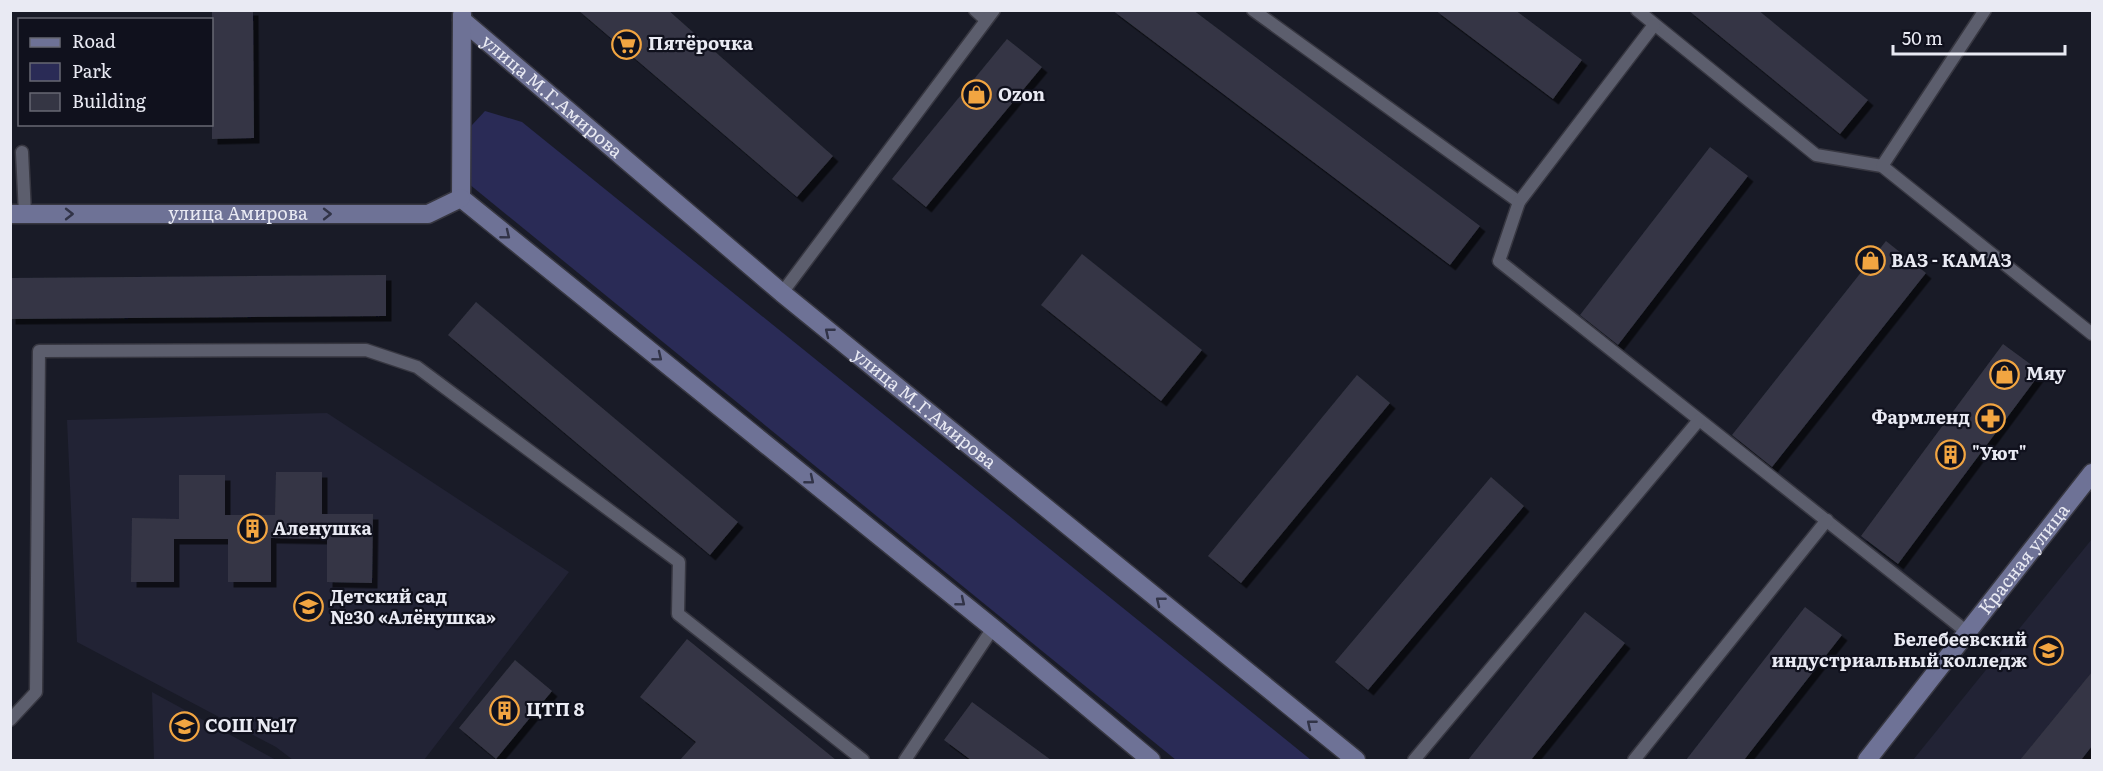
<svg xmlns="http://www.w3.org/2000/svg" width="2103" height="771" font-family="Literata,serif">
	<defs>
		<filter id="shadow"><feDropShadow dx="5.5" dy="5.5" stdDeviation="0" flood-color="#0009"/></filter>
	</defs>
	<rect width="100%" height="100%" fill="#191b27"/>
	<!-- built -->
	<g fill="#222335">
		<path d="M 327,413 L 569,572 L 424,760 L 293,760 L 276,747 L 77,642 L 67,420 Z"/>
		<path d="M 2092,539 L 2092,760 L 1913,760 Z"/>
		<path d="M 152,692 L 276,760 L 154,760 Z"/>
	</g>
	<!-- green -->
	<path fill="#2a2b56" d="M 485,111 L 522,122 L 1311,760 L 1176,760 L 469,184 L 460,138 Z"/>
	<!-- building -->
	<g fill="#353644" filter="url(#shadow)">
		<path d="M 212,10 L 253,10 L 254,138 L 212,139 Z"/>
		<path d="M 578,10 L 668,10 L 833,156 L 797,197 Z"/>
		<path d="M 1112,10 L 1193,10 L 1480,226 L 1450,265 Z"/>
		<path d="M 1435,10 L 1515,10 L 1582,60 L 1553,99 Z"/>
		<path d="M 1688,10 L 1758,10 L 1868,100 L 1840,134 Z"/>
		<path d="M 1007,39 L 1042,67 L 926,207 L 892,179 Z"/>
		<path d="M 1710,147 L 1748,176 L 1618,345 L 1580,315 Z"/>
		<path d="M 1886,241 L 1926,273 L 1772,467 L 1732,435 Z"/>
		<path d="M 1082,254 L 1202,350 L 1161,401 L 1041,305 Z"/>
		<path d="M 386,275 L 386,316 L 10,319 L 10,278 Z"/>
		<path d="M 476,302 L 738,522 L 710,555 L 448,335 Z"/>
		<path d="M 2003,344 L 2041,372 L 1898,564 L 1861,536 Z"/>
		<path d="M 1357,375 L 1390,403 L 1241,583 L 1208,556 Z"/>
		<path d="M 276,472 L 322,472 L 322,514 L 373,514 L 372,583 L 327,582 L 327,539 L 271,538 L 271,582 L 228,582 L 228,539 L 174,539 L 174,582 L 131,582 L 132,518 L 179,519 L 179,475 L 225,475 L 225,515 L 275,515 Z"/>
		<path d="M 1491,477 L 1524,506 L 1368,690 L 1335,662 Z"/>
		<path d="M 1805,607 L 1842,635 L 1744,760 L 1686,760 Z"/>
		<path d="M 1585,612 L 1625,643 L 1531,760 L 1468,760 Z"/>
		<path d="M 687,639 L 836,760 L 680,760 L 696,742 L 640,697 Z"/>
		<path d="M 515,660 L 552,691 L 496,759 L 459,728 Z"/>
		<path d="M 2092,672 L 2092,746 L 2081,760 L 2020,760 Z"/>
		<path d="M 972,702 L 1051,760 L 971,760 L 944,740 Z"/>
	</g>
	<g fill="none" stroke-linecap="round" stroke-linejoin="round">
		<defs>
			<g id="lane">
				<path d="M 975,10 L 986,20"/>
				<path d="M 1253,10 L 1519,202"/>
				<path d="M 1637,10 L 1816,155 L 1882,166"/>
				<path d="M 1985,10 L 1882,166 L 2092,334"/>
				<path d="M 1654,25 L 1519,202 L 1499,261 L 1967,632"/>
				<path d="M 22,152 L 25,214"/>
				<path d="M 782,293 L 994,10"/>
				<path d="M 10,720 L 36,692 L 39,351 L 366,350 L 417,367 L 679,562 L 678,614 L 863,760"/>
				<path d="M 905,760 L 993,628"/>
				<path d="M 1414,760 L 1699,420"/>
				<path d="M 1634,760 L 1827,520"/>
			</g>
			<g id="secondary">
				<path id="s1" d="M 462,20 L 782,293 L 1356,760"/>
				<path d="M 461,198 L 993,628 L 1151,760"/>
				<path d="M 461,198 L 462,14"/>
				<path id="s2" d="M 10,214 L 428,214 L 461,198"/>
				<path id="s3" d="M 1867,760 L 2092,473"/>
			</g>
		</defs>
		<!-- lane casing -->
		<use href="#lane" stroke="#373741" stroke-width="15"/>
		<!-- secondary casing -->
		<use href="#secondary" stroke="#373741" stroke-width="21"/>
		<!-- lane -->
		<use href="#lane" stroke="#5c5e6d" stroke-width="12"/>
		<!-- secondary -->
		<use href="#secondary" stroke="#6e7296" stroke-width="18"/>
	</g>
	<!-- one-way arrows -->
	<defs><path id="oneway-chevron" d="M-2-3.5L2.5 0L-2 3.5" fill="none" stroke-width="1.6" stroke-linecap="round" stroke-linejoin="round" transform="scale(1.5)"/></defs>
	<g stroke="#313347">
		<use href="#oneway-chevron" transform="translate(69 214)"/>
		<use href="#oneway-chevron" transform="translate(327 214)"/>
		<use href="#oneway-chevron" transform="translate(506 235) rotate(39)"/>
		<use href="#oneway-chevron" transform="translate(829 332) rotate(-141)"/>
		<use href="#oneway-chevron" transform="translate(658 357) rotate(39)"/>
		<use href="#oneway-chevron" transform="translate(810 480) rotate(39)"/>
		<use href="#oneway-chevron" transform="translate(1160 601) rotate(-141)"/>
		<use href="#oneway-chevron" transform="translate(961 602) rotate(39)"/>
		<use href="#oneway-chevron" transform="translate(1311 724) rotate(-141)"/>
	</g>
	<!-- icons -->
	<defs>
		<symbol id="supermarket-ring" viewBox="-11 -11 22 22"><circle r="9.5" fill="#10111d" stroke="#f2a541" stroke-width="1.5"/><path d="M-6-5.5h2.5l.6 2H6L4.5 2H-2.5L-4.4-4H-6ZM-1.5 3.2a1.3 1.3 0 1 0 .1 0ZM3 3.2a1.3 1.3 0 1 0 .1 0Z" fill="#f2a541"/></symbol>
		<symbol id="shop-ring" viewBox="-11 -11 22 22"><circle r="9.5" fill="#10111d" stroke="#f2a541" stroke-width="1.5"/><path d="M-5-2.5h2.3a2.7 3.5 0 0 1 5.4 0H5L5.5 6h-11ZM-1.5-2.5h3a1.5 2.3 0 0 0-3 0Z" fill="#f2a541"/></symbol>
		<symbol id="pharmacy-ring" viewBox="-11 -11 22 22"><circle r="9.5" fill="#10111d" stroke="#f2a541" stroke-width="1.5"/><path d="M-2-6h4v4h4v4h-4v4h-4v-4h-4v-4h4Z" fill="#f2a541"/></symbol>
		<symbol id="building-ring" viewBox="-11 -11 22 22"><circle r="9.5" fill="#10111d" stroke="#f2a541" stroke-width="1.5"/><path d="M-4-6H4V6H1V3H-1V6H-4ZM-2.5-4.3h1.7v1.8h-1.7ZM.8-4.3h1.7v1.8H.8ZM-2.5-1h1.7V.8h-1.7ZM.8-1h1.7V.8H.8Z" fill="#f2a541"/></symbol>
		<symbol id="school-ring" viewBox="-11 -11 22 22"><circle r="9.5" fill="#10111d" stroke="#f2a541" stroke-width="1.5"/><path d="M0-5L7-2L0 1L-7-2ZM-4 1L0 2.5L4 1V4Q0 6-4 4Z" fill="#f2a541"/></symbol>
		<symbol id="university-ring" viewBox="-11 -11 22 22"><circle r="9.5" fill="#10111d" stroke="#f2a541" stroke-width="1.5"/><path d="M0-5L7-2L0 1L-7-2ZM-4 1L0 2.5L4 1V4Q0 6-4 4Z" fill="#f2a541"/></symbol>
	</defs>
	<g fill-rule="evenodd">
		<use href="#supermarket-ring" x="610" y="28" width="33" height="33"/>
		<use href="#shop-ring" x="960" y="78" width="33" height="33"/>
		<use href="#shop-ring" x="1854" y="244" width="33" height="33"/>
		<use href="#shop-ring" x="1988" y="358" width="33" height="33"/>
		<use href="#pharmacy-ring" x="1974" y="402" width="33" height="33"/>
		<use href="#building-ring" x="1934" y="438" width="33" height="33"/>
		<use href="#building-ring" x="236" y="512" width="33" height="33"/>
		<use href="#school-ring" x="292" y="590" width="33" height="33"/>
		<use href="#university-ring" x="2032" y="634" width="33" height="33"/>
		<use href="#building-ring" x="488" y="694" width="33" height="33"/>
		<use href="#school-ring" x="168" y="710" width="33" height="33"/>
	</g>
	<g text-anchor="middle" stroke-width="4.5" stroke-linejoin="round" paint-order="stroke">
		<!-- poi labels -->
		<g font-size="18" font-weight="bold" fill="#e9eaf3" stroke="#10111d" text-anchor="start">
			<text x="648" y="50">Пятёрочка</text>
			<text x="998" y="101">Ozon</text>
			<text x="1891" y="267">ВАЗ - КАМАЗ</text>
			<text x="2026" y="380">Мяу</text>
			<text x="1970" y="424" text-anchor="end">Фармленд</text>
			<text x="1972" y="460">"Уют"</text>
			<text x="273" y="535">Аленушка</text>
			<text x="330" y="603">Детский сад<tspan x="330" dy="21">№30 «Алёнушка»</tspan></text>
			<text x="2027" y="646" text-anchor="end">Белебеевский<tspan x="2027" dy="21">индустриальный колледж</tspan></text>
			<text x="526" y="716">ЦТП 8</text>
			<text x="205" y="732">СОШ №17</text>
		</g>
		<!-- street labels -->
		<g font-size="18" fill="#e9eaf3" stroke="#10111d">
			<text dy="6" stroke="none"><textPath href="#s1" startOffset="118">улица М.Г.Амирова</textPath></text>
			<text dy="6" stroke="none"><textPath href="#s2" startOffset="228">улица Амирова</textPath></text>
			<text dy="6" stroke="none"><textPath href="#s1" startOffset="604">улица М.Г.Амирова</textPath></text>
			<text dy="6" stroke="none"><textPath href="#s3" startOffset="255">Красная улица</textPath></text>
		</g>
	</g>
	<!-- border -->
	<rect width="2103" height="771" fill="none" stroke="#e9eaf3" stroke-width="24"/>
	<!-- legend -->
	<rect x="18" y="18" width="195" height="108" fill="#10111d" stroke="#676873" stroke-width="1.5"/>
	<rect x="30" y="38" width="30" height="9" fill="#6e7296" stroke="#676873" stroke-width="1.5"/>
	<text x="72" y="48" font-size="18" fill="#e9eaf3">Road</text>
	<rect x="30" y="63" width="30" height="18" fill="#2a2b56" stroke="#676873" stroke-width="1.5"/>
	<text x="72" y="78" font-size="18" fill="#e9eaf3">Park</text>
	<rect x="30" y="93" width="30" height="18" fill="#353644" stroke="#676873" stroke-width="1.5"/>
	<text x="72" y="108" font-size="18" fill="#e9eaf3">Building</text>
	<!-- scale -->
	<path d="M1893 45v9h172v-9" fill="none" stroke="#e9eaf3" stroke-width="3"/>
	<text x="1902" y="45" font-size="18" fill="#e9eaf3" stroke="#10111d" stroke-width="4.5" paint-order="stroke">50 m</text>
</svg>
